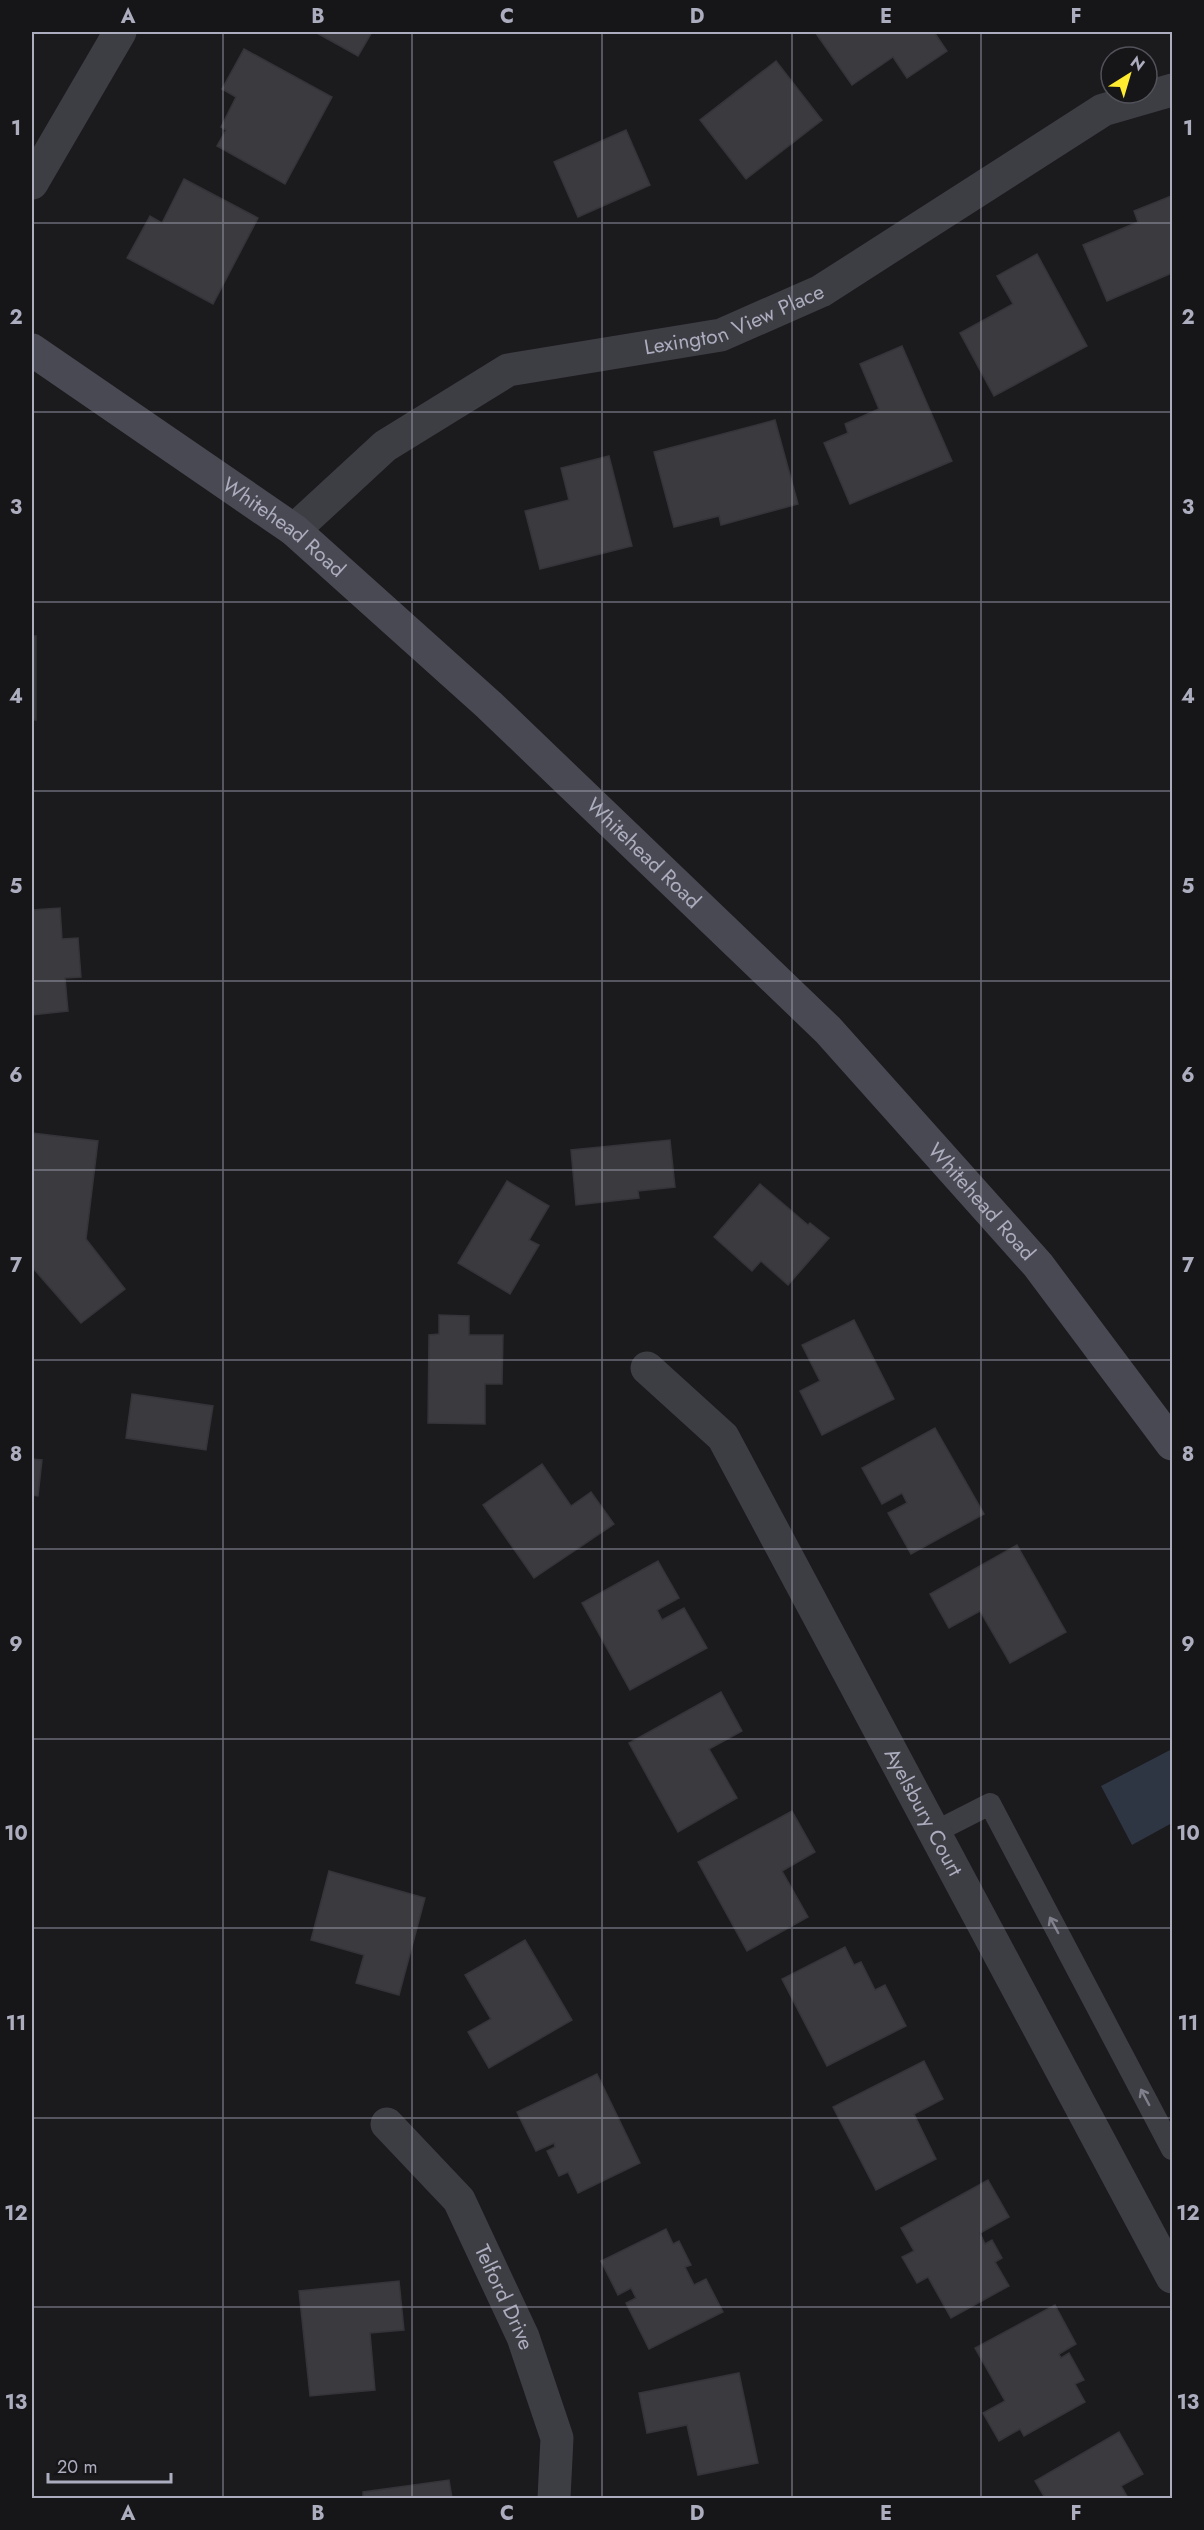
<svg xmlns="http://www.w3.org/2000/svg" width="1204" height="2530" font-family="Jost,sans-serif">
	<rect width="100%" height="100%" fill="#1b1a1d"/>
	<!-- water -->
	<path fill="#2e3543" d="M 1172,1749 L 1172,1823 L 1132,1845 L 1101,1786 Z"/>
	<!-- building -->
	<g fill="#3b3a3f" stroke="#353439" stroke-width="1.5">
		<path d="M 315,32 L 372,32 L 358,56 Z"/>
		<path d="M 815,32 L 934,32 L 947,51 L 907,78 L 893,57 L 852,85 Z"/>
		<path d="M 244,49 L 332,97 L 285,184 L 217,146 L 226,130 L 221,127 L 236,97 L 222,89 Z"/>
		<path d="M 776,61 L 822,120 L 746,179 L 700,120 Z"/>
		<path d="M 626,130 L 650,185 L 578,217 L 554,162 Z"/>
		<path d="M 184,179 L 258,218 L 213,304 L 127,258 L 150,216 L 162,223 Z"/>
		<path d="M 1171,196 L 1172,273 L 1107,301 L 1083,245 L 1138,222 L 1134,211 Z"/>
		<path d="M 1037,254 L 1087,346 L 994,396 L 960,333 L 1013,304 L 997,276 Z"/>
		<path d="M 902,346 L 952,461 L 850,504 L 824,443 L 848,433 L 845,424 L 879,409 L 860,364 Z"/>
		<path d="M 775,420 L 798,504 L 721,525 L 719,516 L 674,527 L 654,452 Z"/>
		<path d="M 609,456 L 632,546 L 540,569 L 525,511 L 569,500 L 561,468 Z"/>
		<rect x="32" y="636" width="4" height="84"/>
		<path d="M 60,908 L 62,939 L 78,938 L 81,977 L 65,978 L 68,1011 L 32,1015 L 32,910 Z"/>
		<path d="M 32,1133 L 98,1141 L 86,1239 L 125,1289 L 81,1323 L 32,1267 Z"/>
		<path d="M 670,1140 L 675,1187 L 638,1191 L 639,1198 L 576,1205 L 571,1150 Z"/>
		<path d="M 507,1181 L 549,1206 L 529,1240 L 539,1245 L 510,1294 L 458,1263 Z"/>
		<path d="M 760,1184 L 808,1225 L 810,1223 L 829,1238 L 788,1285 L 761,1261 L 752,1271 L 714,1237 Z"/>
		<path d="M 439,1315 L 469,1316 L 469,1335 L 503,1335 L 502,1384 L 485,1384 L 485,1424 L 428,1423 L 429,1335 L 439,1334 Z"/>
		<path d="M 854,1320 L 894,1399 L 822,1435 L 800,1391 L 820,1381 L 802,1345 Z"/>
		<path d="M 132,1394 L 213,1406 L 206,1450 L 126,1438 Z"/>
		<path d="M 935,1428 L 984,1514 L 911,1554 L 888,1513 L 907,1503 L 902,1493 L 882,1504 L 862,1468 Z"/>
		<path d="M 32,1459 L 42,1460 L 38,1496 L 32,1495 Z"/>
		<path d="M 542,1464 L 571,1506 L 591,1492 L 614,1524 L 534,1578 L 483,1505 Z"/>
		<path d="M 1017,1545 L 1066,1632 L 1010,1663 L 980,1611 L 949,1628 L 930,1594 Z"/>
		<path d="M 658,1561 L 679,1598 L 657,1610 L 662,1620 L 684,1608 L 707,1648 L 630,1690 L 582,1603 Z"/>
		<path d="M 721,1692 L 742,1731 L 709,1749 L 737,1798 L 678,1832 L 629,1743 Z"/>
		<path d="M 792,1811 L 815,1852 L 782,1871 L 808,1917 L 747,1951 L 698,1862 Z"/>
		<path d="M 329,1871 L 425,1898 L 399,1995 L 356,1983 L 364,1955 L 311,1940 Z"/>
		<path d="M 525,1940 L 572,2020 L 489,2068 L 468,2032 L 491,2019 L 465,1975 Z"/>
		<path d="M 845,1947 L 854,1965 L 861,1962 L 875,1990 L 885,1985 L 906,2026 L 827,2066 L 782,1979 Z"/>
		<path d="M 924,2061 L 943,2099 L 914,2114 L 936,2159 L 876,2190 L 833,2107 Z"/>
		<path d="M 597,2074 L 640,2163 L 578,2193 L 568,2172 L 559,2176 L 547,2151 L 555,2147 L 554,2143 L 536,2151 L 517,2112 Z"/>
		<path d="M 988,2180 L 1009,2217 L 980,2233 L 985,2244 L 992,2240 L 1002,2258 L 995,2262 L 1009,2286 L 951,2318 L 928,2277 L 917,2283 L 902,2257 L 914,2251 L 901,2228 Z"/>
		<path d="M 666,2229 L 673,2244 L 679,2241 L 691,2265 L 685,2267 L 694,2285 L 706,2279 L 723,2312 L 649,2349 L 626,2303 L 636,2298 L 631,2288 L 618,2295 L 601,2261 Z"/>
		<path d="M 399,2281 L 404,2330 L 370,2333 L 375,2390 L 310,2396 L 299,2291 Z"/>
		<path d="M 1055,2305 L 1076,2344 L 1059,2354 L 1061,2358 L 1069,2353 L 1084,2380 L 1075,2384 L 1085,2402 L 1024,2436 L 1020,2429 L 999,2441 L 983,2413 L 1005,2401 L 975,2348 Z"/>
		<path d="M 739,2373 L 758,2463 L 698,2475 L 687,2425 L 647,2433 L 639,2393 Z"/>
		<path d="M 1119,2432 L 1143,2474 L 1121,2486 L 1128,2498 L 1045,2498 L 1035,2481 Z"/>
		<path d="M 449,2480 L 452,2498 L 363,2498 L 363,2492 Z"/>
	</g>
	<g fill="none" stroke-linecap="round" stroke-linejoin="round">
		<!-- lane -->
		<path stroke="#3d3d44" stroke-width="22" d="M 935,1832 L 990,1804 L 1172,2149"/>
		<!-- street -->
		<g stroke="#3d3d44" stroke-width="33">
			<path d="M 32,183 L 120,32"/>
			<path id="s1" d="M 294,530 L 385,446 L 508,370 L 721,335 L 821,291 L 1103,110 L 1172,90"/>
			<path id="s2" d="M 647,1368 L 723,1437 L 1172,2277"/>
			<path id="s3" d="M 387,2124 L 459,2200 L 523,2337 L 557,2438 L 554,2498"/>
		</g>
		<!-- secondary -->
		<path stroke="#494953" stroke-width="33" id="s4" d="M 32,350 L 294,530 L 489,705 L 828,1030 L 1038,1265 L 1172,1444"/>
	</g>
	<!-- one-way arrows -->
	<defs><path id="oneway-shaft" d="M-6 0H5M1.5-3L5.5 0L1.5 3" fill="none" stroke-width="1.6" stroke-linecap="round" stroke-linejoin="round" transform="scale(1.5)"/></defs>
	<g stroke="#80808d">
		<use href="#oneway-shaft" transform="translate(1054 1925) rotate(-118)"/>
		<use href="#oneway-shaft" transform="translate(1145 2097) rotate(-118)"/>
	</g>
	<!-- grid -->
	<path fill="none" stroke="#acadbe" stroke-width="1.5" stroke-opacity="0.55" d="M 223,32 L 223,2498M 412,32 L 412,2498M 602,32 L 602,2498M 792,32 L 792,2498M 981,32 L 981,2498M 32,223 L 1172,223M 32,412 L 1172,412M 32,602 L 1172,602M 32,791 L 1172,791M 32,981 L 1172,981M 32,1170 L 1172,1170M 32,1360 L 1172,1360M 32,1549 L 1172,1549M 32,1739 L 1172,1739M 32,1928 L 1172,1928M 32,2118 L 1172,2118M 32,2307 L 1172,2307"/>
	<g text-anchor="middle" stroke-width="5" stroke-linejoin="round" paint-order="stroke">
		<!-- street labels -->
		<g font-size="21" fill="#acadbe" stroke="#161518">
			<text dy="7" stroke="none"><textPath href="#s1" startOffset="501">Lexington View Place</textPath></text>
			<text dy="7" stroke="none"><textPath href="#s4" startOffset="308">Whitehead Road</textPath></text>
			<text dy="7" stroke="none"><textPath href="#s4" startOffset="794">Whitehead Road</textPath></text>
			<text dy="7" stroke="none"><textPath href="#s4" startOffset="1280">Whitehead Road</textPath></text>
			<text dy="7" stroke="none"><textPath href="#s2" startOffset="528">Ayelsbury Court</textPath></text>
			<text dy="7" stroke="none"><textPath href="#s3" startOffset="212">Telford Drive</textPath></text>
		</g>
	</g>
	<!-- border -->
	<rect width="1204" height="2530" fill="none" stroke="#161518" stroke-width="66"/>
	<!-- north arrow -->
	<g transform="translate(1129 75) rotate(37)"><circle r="28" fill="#161518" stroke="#52525a" stroke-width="1.5"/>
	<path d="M0-4.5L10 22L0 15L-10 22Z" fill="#ffeb30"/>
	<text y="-9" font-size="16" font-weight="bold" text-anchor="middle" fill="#acadbe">N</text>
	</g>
	<!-- scale -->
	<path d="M48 2473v9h123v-9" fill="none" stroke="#acadbe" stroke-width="3"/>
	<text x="57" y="2473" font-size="18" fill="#acadbe" stroke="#161518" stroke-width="4.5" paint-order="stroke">20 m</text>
	<rect x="33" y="33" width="1138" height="2464" fill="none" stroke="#acadbe" stroke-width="2"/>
	<g font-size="20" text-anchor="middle" font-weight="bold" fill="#acadbe">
		<text x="128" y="23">A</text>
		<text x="318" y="23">B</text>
		<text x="507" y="23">C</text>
		<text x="697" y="23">D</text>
		<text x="886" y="23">E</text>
		<text x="1076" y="23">F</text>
		<text x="16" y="135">1</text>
		<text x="1188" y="135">1</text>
		<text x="16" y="324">2</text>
		<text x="1188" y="324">2</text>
		<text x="16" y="514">3</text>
		<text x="1188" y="514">3</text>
		<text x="16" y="703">4</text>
		<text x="1188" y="703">4</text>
		<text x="16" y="893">5</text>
		<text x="1188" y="893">5</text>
		<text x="16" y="1082">6</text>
		<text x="1188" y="1082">6</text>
		<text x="16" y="1272">7</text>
		<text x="1188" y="1272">7</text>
		<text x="16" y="1461">8</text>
		<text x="1188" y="1461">8</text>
		<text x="16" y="1651">9</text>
		<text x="1188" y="1651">9</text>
		<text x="16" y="1840">10</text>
		<text x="1188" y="1840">10</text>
		<text x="16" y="2030">11</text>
		<text x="1188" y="2030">11</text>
		<text x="16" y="2220">12</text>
		<text x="1188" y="2220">12</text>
		<text x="16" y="2409">13</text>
		<text x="1188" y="2409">13</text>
		<text x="128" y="2520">A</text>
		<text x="318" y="2520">B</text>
		<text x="507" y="2520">C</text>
		<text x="697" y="2520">D</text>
		<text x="886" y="2520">E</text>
		<text x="1076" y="2520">F</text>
	</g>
</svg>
